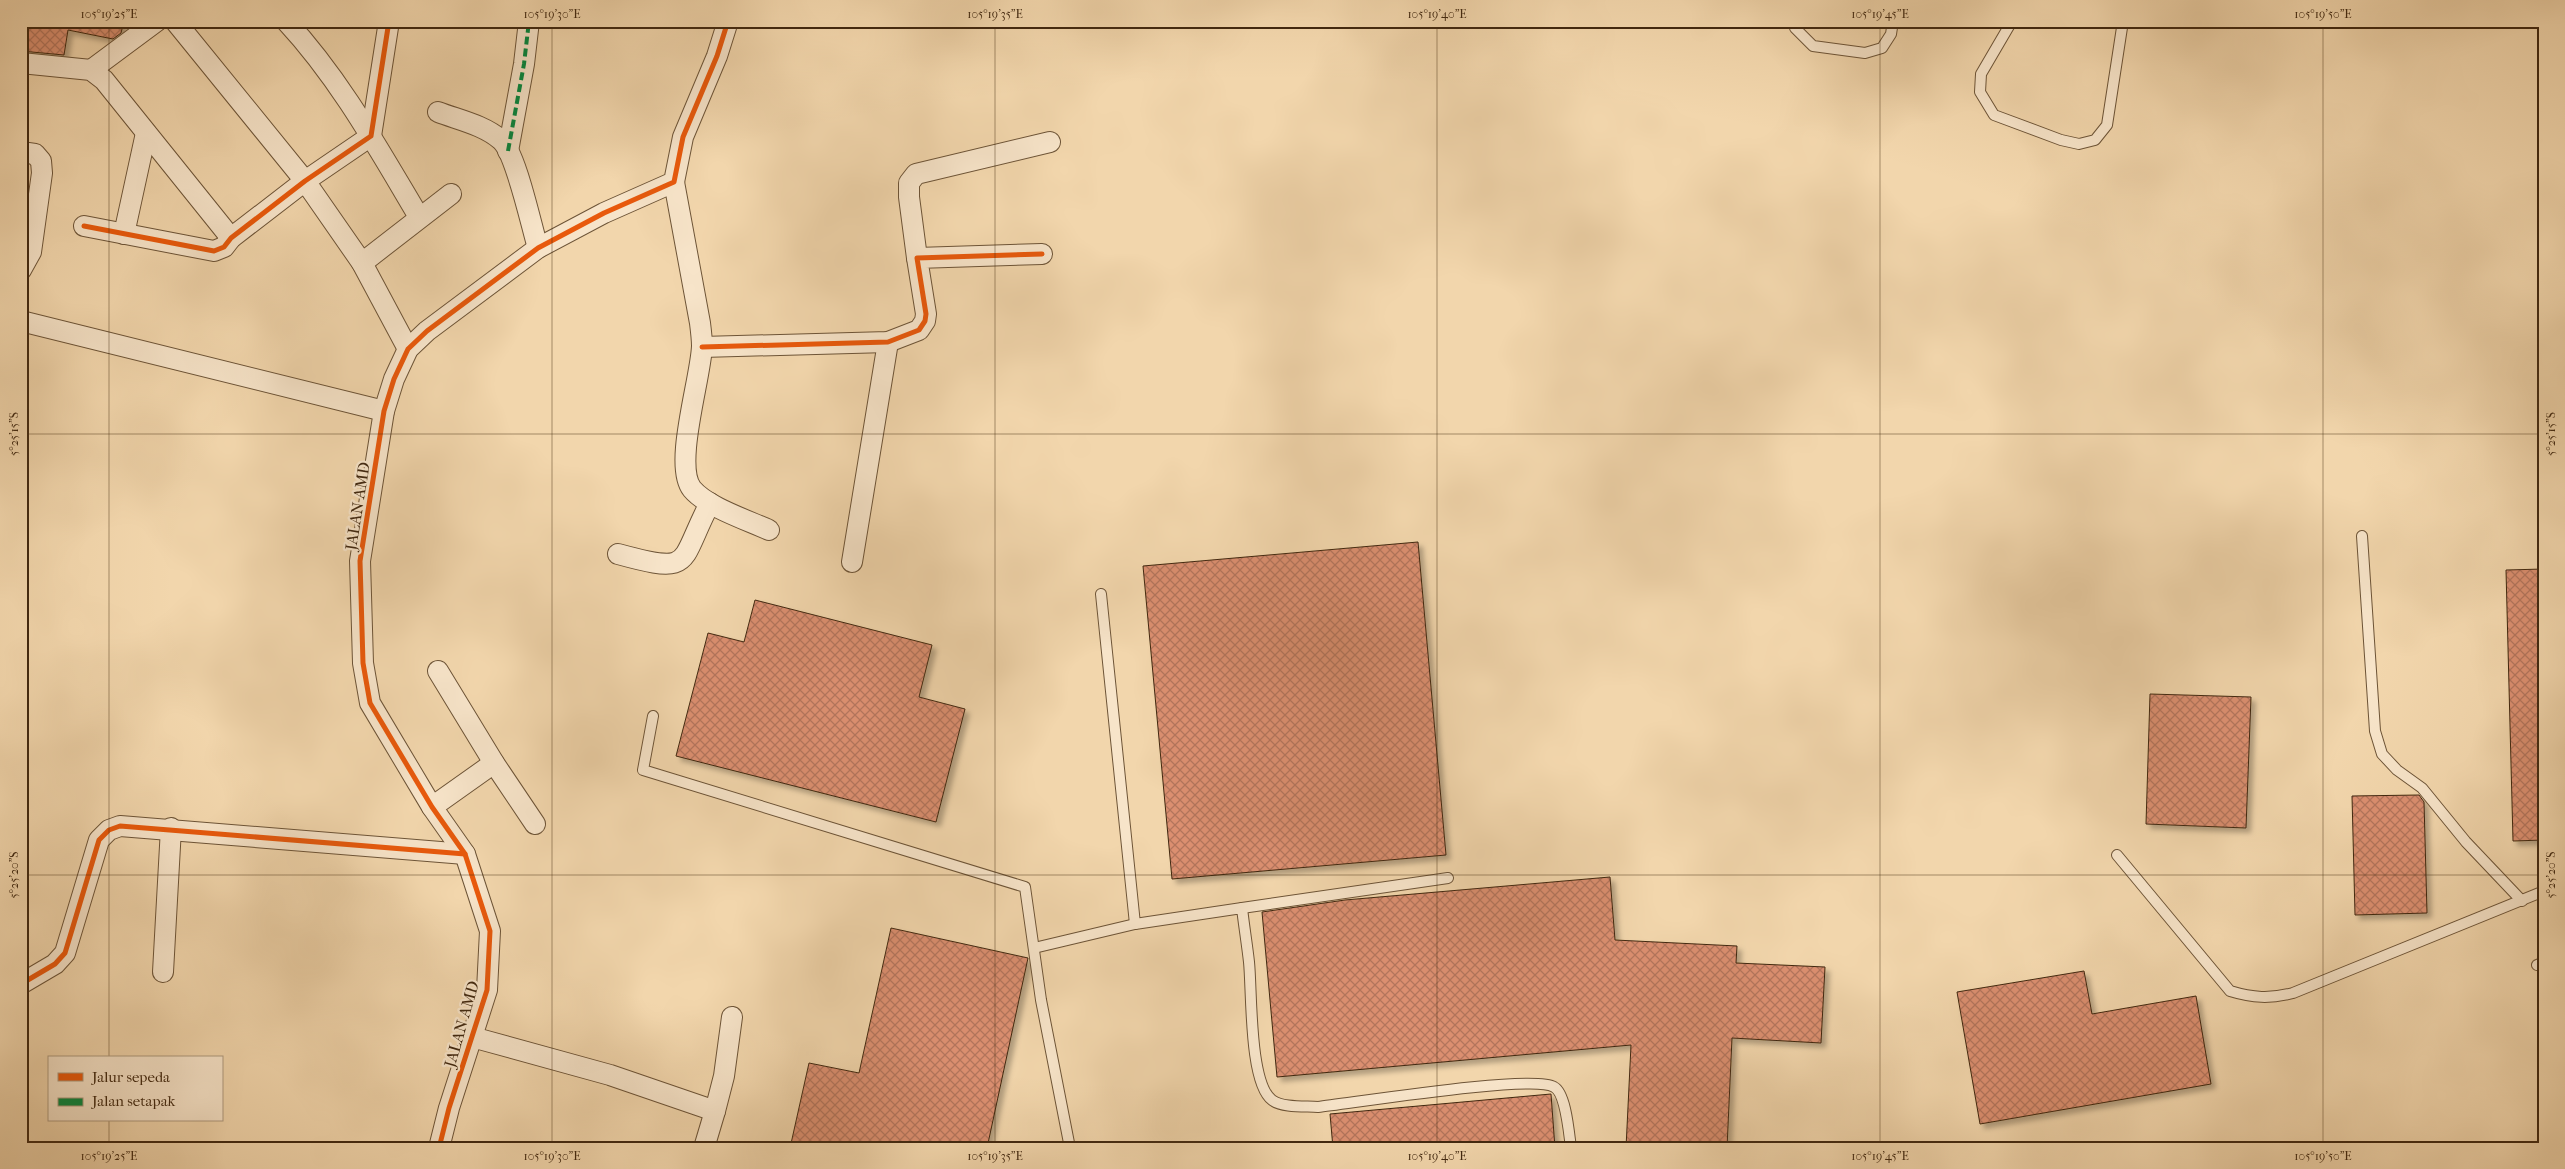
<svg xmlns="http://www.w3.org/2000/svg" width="2565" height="1169" font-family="'IM FELL French Canon',serif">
	<defs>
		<pattern id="building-cross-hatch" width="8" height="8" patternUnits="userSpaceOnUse" patternTransform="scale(1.25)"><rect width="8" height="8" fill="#db8f70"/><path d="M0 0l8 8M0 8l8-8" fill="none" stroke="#b3755b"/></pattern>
		<filter id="shadow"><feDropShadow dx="4.5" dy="4.5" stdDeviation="2.5" flood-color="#0004"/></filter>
	</defs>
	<rect width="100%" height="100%" fill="#f2d6ac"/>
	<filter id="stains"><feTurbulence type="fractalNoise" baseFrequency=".004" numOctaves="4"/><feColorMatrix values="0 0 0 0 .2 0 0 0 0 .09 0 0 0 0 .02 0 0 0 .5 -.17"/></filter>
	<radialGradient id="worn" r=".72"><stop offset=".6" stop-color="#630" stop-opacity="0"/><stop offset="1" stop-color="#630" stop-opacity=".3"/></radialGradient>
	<!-- building -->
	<g fill="url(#building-cross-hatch)" stroke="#412810" filter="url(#shadow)">
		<path d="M 21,21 L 124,21 L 121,33 L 113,39 L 68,30 L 64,55 L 21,51 Z"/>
		<path d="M 1418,542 L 1446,855 L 1172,879 L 1143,566 Z"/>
		<path d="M 2544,569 L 2544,840 L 2513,841 L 2506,570 Z"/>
		<path d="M 755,600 L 932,645 L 919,697 L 965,709 L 936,822 L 676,756 L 708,633 L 744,642 Z"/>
		<path d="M 2150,694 L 2251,697 L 2246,828 L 2146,824 Z"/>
		<path d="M 2419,795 L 2424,802 L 2427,913 L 2355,915 L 2352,796 Z"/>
		<path d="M 1610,877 L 1615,940 L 1737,946 L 1736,963 L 1825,967 L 1821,1043 L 1732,1038 L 1727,1148 L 1626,1148 L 1631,1045 L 1277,1077 L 1262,912 L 1345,900 Z"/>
		<path d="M 891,928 L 1028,958 L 987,1148 L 790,1148 L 809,1063 L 859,1073 Z"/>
		<path d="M 2084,971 L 2092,1014 L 2196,996 L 2211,1084 L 1980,1124 L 1957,992 Z"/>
		<path d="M 1551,1094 L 1555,1148 L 1333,1148 L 1330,1114 Z"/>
	</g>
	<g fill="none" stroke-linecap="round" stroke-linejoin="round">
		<defs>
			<g id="service">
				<path d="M 1795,21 L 1795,28 L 1813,46 L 1865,53 L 1882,48 L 1891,34 L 1893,21"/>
				<path d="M 2012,21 L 1981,74 L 1980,92 L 1994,115 L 2061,140 L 2079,144 L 2095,140 L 2107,125 L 2123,21"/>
				<path d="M 2362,536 L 2375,731 L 2382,754 L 2397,770 L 2422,788 L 2466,842 L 2522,901"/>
				<path d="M 1101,594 L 1135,924"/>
				<path d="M 653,716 L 643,770 L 1025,887 L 1041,1000 L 1070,1148"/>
				<path d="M 2117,855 L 2230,991 C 2253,998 2270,999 2293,993 L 2544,891"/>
				<path d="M 1242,908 L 1448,878"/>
				<path d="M 1034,948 L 1135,924 L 1242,908 C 1244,926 1247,944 1249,962 C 1252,991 1249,1083 1272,1100 C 1283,1108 1305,1106 1318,1107 C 1354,1103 1533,1074 1554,1087 C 1566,1093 1569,1134 1571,1148"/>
				<path d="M 2537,965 L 2544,962"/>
			</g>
			<g id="minor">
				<path d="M 175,21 L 305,181 L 362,263 L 408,349"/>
				<path d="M 286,21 C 340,79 379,150 419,217"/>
				<path d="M 21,63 L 91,70 L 104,80 L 231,238"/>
				<path d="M 91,70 L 157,21"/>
				<path d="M 438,112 C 459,120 484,125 501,140 C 516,153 531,225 538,248"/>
				<path d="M 508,151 L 524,64 L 529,21"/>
				<path d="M 21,152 L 35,154 L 41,161 L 42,173 L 31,252 L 21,270"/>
				<path d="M 674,182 L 700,323 C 701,331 702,339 702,346 C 701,378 673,465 692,489 C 707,507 747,520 769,530"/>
				<path d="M 84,226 L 214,251 L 224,247 L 231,238 L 305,181 L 371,136 L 389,21"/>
				<path d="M 124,234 L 146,133"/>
				<path d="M 917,258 L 909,197 L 909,183 L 916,174 L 1050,142"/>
				<path d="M 362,263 L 451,194"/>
				<path d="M 21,321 L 384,411"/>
				<path d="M 702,347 L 888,342 L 919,330 L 925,321 L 926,314 L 917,258 L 1042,254"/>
				<path d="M 618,554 C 695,575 678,564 710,503"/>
				<path d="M 852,562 L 888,342"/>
				<path d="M 438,671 L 494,763 L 535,824"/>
				<path d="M 432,807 L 494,763"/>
				<path d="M 163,972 L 171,828"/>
				<path d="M 21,984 L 55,964 L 65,953 L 99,840 L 109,830 L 120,826 L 465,854"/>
				<path d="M 472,1037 L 610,1075 L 715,1111 L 724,1076 L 732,1017"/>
				<path d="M 439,1148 L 449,1108 L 487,990 L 490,931 L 465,854 L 432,807 L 370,703 L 363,663 L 360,561 L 384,411 L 394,379 L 408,349 L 427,331 L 538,248 L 604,213 L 674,182 L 683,137 L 717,56 L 728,21"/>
				<path d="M 704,1148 L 715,1111"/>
			</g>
		</defs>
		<!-- service casing -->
		<use href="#service" stroke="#6d5437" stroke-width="12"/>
		<!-- minor casing -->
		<use href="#minor" stroke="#6d5437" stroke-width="22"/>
		<!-- service -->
		<use href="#service" stroke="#f7e4c9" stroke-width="10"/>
		<!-- minor -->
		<use href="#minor" stroke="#f7e4c9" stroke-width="20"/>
		<!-- quiet -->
		<path stroke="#00873e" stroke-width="4" stroke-dasharray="8 4" stroke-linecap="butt" d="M 508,151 L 524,64 L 529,21"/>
		<defs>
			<g id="cycleway">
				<path d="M 84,226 L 214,251 L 224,247 L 231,238 L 305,181 L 371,136 L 389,21"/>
				<path d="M 702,347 L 888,342 L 919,330 L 925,321 L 926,314 L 917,258 L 1042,254"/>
				<path d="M 21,984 L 55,964 L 65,953 L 99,840 L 109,830 L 120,826 L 465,854"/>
				<path d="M 439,1148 L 449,1108 L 487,990 L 490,931 L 465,854 L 432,807 L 370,703 L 363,663 L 360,561 L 384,411 L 394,379 L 408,349 L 427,331 L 538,248 L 604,213 L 674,182 L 683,137 L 717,56 L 728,21"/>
			</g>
		</defs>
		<!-- cycleway casing -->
		<use href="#cycleway" stroke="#f7e4c9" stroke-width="8"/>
		<!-- cycleway -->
		<use href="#cycleway" stroke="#e8590c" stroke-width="5"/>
	</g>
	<!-- ticks -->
	<path fill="none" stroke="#412810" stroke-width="1" stroke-opacity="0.45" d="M 109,21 L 109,1058M 552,21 L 552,1148M 995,21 L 995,1148M 1437,21 L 1437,1148M 1880,21 L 1880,1148M 2323,21 L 2323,1148M 21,434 L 2544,434M 21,875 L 2544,875M 109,1120 L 109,1148"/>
	<g text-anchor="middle" stroke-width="4.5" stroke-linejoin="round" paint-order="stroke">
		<!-- street labels -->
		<g font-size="16" fill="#412810" stroke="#f7e4c9">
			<text transform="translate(357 506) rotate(-81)" y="6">JALAN AMD</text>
			<text transform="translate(461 1024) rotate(-74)" y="6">JALAN AMD</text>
		</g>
	</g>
	<!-- margin -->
	<rect width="2565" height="1169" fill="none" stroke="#f2d6ac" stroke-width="55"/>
	<!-- legend -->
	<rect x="48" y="1056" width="175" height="65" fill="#f7e4c9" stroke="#ae997f"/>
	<rect x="58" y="1073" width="25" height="8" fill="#e8590c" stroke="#ae997f"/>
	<text x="92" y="1082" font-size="15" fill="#412810">Jalur sepeda</text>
	<rect x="58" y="1098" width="25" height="8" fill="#00873e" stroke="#ae997f"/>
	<text x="92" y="1106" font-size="15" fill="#412810">Jalan setapak</text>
	<rect x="28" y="28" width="2510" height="1114" fill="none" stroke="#412810" stroke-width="2"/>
	<g font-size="12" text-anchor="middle" fill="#412810">
		<text x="109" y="18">105°19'25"E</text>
		<text x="552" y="18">105°19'30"E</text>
		<text x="995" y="18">105°19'35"E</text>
		<text x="1437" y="18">105°19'40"E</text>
		<text x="1880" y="18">105°19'45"E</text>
		<text x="2323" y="18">105°19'50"E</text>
		<text transform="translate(14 434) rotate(-90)" y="4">5°25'15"S</text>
		<text transform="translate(2551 434) rotate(-90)" y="4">5°25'15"S</text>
		<text transform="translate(14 875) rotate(-90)" y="4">5°25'20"S</text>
		<text transform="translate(2551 875) rotate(-90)" y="4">5°25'20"S</text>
		<text x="109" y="1160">105°19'25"E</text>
		<text x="552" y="1160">105°19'30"E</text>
		<text x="995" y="1160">105°19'35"E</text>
		<text x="1437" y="1160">105°19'40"E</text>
		<text x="1880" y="1160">105°19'45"E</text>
		<text x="2323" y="1160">105°19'50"E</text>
	</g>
	<rect width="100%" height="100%" filter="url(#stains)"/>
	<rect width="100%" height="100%" fill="url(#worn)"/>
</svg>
